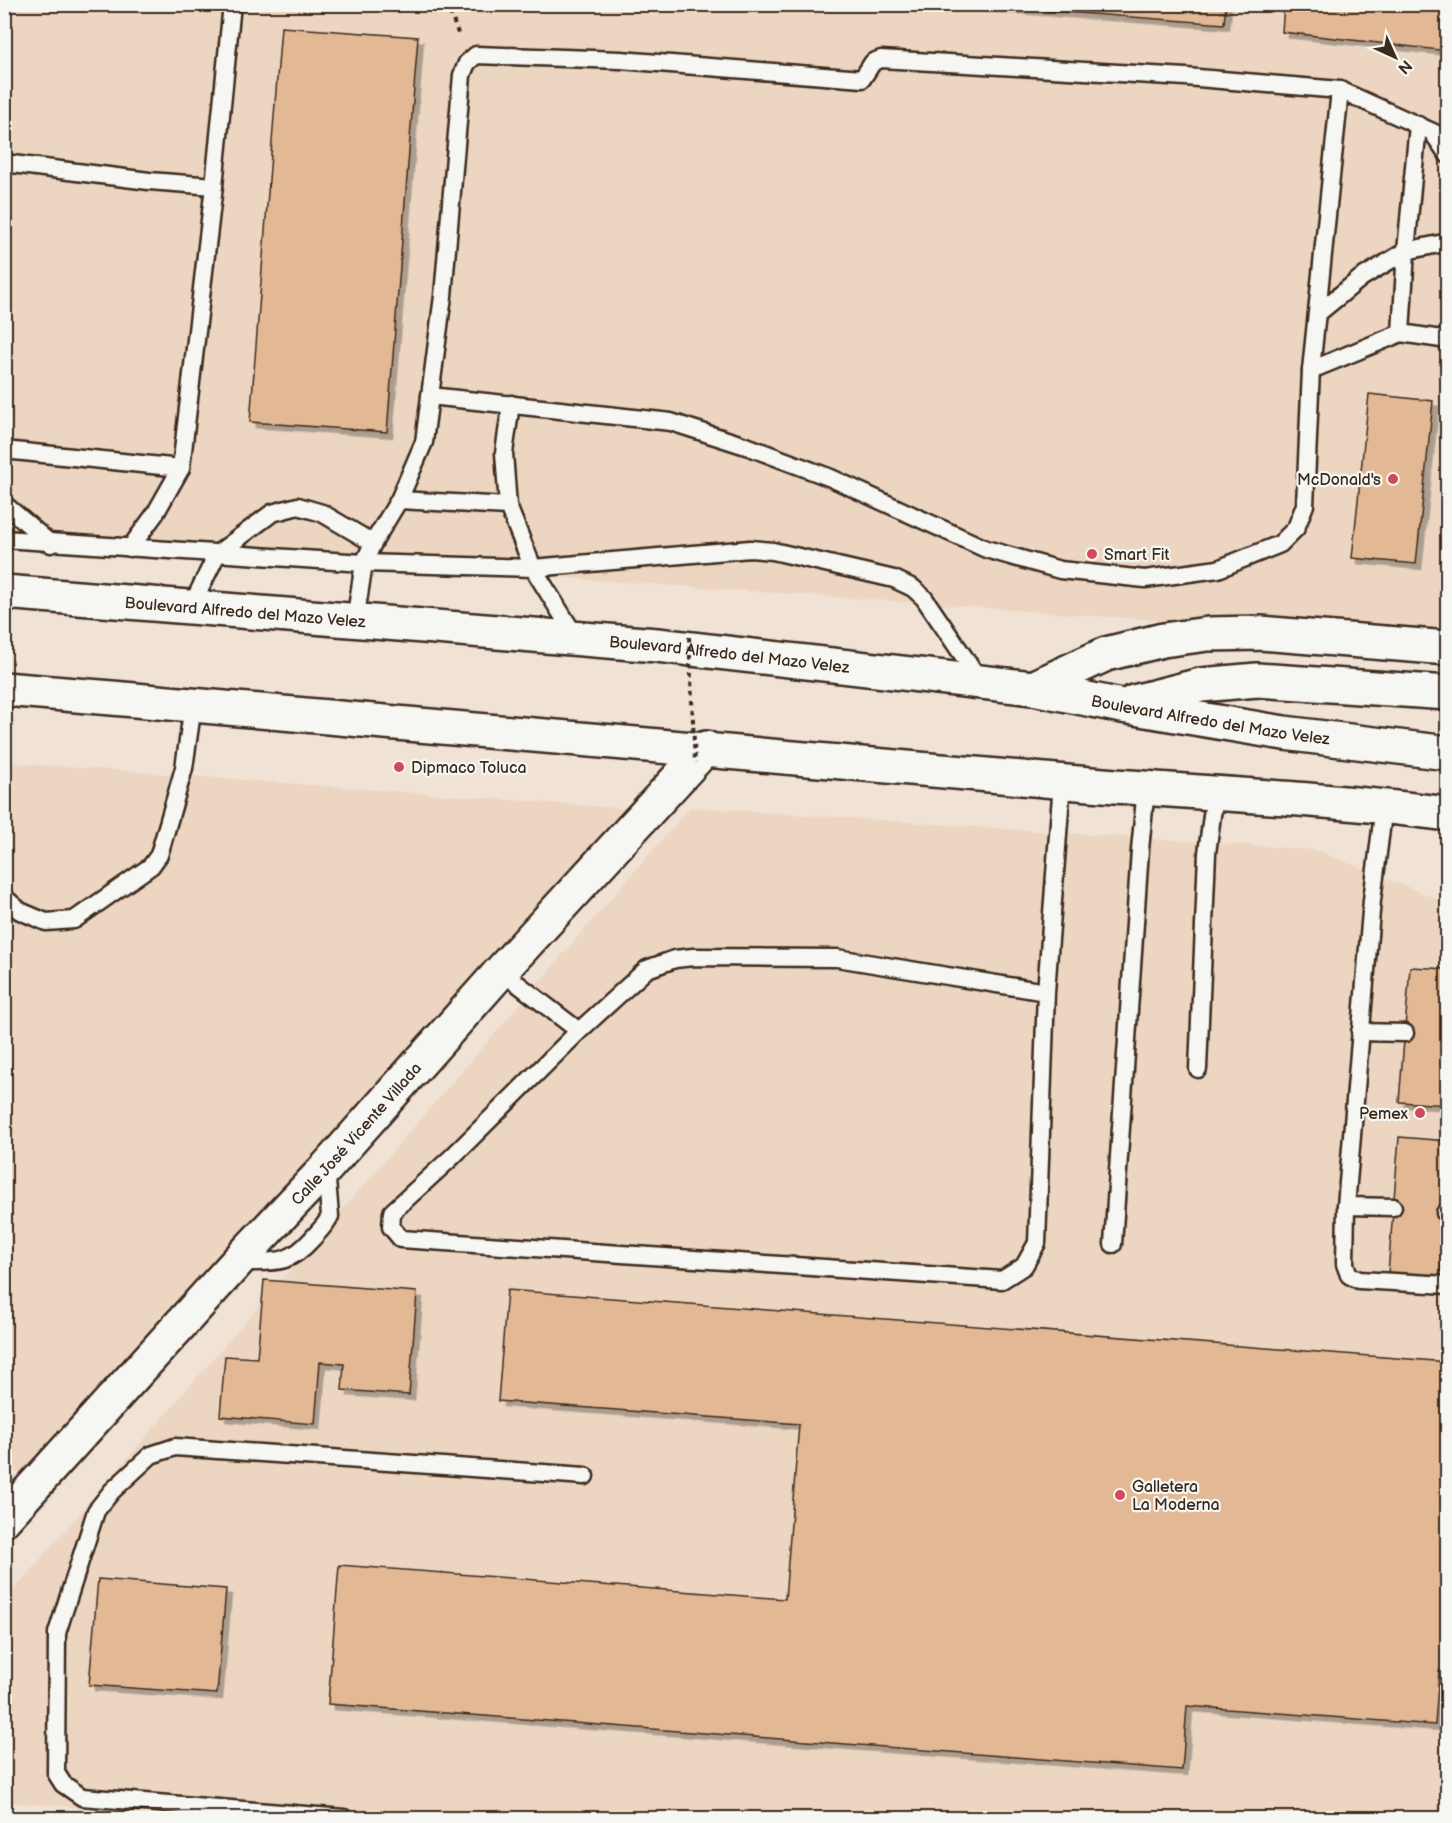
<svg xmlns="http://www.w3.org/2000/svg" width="1452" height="1823" font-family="'Balsamiq Sans',sans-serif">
	<defs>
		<filter id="shadow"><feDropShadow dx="5.5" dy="5.5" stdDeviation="0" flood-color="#0004"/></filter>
	</defs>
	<rect width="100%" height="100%" fill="#f0e3d6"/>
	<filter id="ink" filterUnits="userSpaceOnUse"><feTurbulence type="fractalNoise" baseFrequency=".0167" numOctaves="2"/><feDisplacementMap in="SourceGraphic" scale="12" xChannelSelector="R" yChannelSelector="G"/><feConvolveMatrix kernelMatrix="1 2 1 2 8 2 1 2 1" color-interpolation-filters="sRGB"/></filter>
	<g filter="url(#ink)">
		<!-- built -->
		<g fill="#ecd6c2">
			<path d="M 4,5 L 1447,5 L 1447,641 L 5,538 Z"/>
			<path d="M 4,762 L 673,812 L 38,1491 L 4,1460 Z"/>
			<path d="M 690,807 L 1316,850 L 1435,898 L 1447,910 L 1447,1818 L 222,1818 L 5,1802 L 5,1600 Z"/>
		</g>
		<!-- building -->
		<g fill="#e3b894" stroke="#3b2a1e" stroke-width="1.5" filter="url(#shadow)">
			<path d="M 959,4 L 1226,4 L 1224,24 Z"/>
			<path d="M 1284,4 L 1448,4 L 1448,51 L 1282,32 Z"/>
			<path d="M 281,27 L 418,37 L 387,432 L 250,422 Z"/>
			<path d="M 1369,394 L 1433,401 L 1416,564 L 1352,558 Z"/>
			<path d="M 1410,967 L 1448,969 L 1448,1105 L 1399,1102 Z"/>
			<path d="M 1399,1137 L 1448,1141 L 1448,1179 L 1440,1278 L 1388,1273 Z"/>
			<path d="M 264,1280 L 417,1292 L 409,1395 L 342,1390 L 344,1364 L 320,1362 L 315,1424 L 220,1416 L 225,1356 L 257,1358 Z"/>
			<path d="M 507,1290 L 1448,1362 L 1448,1672 L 1439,1671 L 1435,1725 L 1187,1706 L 1182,1770 L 328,1704 L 339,1565 L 785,1599 L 799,1424 L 498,1401 Z"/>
			<path d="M 98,1579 L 226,1589 L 217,1694 L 89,1685 Z"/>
		</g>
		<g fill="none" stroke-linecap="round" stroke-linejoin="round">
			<defs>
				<g id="service">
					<path d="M 1340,90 L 1311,370 L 1305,505 L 1296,528 L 1280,544 L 1218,569 L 1145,579 L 1060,570 L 986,549 L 831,478 L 749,447 L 671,422 L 430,396 L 443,296 L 462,75 L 467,63 L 476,55 L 620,60 L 862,79 L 873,62 L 881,59 L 1186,77 L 1340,90 L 1448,139"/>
					<path d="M 1432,132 L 1448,155"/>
					<path d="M 4,163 L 149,181 L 214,186"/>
					<path d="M 1317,314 L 1361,278 L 1406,251 L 1448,242"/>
					<path d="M 1401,333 L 1406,251 L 1418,125"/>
					<path d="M 1311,370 L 1401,333 L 1448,340"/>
					<path d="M 511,404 L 504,453 L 508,506 L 533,568 L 750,549 L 773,551 L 894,579 L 913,588 L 924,598 L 981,682"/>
					<path d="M 4,450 L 181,468"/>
					<path d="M 399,500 L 508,506"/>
					<path d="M 4,504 L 51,544"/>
					<path d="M 4,539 L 364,563 L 533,568 L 577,639"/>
					<path d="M 130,548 L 155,514 L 181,468 L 214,186 L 232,4"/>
					<path d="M 191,607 L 217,554 L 272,513 L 298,506 L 322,513 L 373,543"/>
					<path d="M 355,621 L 364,563 L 373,543 L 399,500 L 424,442 L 430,396"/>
					<path d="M 1384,806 L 1372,900 L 1346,1206 L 1345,1264 L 1349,1275 L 1359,1280 L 1448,1285"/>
					<path d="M 4,897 L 20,911 L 46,922 L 74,920 L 151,866 L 159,855 L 184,768 L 193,705"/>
					<path d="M 501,971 L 579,1031"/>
					<path d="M 1046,992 L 837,958 L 693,957 L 675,959 L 647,969 L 579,1031 L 452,1157 L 392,1212 L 391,1227 L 401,1239 L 1002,1280 L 1024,1266 L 1037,1243 L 1046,992 L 1062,782"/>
					<path d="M 1360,1032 L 1405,1033"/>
					<path d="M 1198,1069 L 1207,853 L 1215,793"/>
					<path d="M 1346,1206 L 1393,1207"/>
					<path d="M 1445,1213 L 1448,1213"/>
					<path d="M 1113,1244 L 1140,850 L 1146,788"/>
					<path d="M 238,1262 C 273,1261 287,1267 312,1239 C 319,1231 326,1225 330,1216 L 326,1168"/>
					<path d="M 344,1818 L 82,1797 L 63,1784 L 56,1773 L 57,1633 L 96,1511 L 112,1491 L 151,1455 L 175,1447 L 585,1476"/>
				</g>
				<g id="minor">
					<path id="s1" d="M 4,1519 L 237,1262 L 326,1168 L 501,971 L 706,748"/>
				</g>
				<path id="tertiary" d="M 1033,688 L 1106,654 L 1163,640 L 1208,634 L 1260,633 L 1448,648"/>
				<g id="primary">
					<path id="s2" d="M 4,592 L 657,645 L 1033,688 L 1122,706 L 1284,733 L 1448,753"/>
					<path d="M 4,689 C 355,718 706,748 1056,781 C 1186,793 1318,797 1448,814"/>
					<path d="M 1134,702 L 1201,685 L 1257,680 L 1448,693"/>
				</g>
			</defs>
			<!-- service casing -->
			<use href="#service" stroke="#3b2a1e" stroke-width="21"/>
			<!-- minor casing -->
			<use href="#minor" stroke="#3b2a1e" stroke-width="38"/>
			<!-- tertiary casing -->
			<use href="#tertiary" stroke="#3b2a1e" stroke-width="38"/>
			<!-- primary casing -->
			<use href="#primary" stroke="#3b2a1e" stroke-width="38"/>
			<!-- path -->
			<path stroke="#3b2a1e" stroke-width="4" stroke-dasharray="4.5 4.5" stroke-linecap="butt" d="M 447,4 L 459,36"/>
			<!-- service -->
			<use href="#service" stroke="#f6f6f2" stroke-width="16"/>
			<!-- minor -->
			<use href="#minor" stroke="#f6f6f2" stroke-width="33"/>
			<!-- tertiary -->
			<use href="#tertiary" stroke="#f6f6f2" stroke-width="33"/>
			<!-- primary -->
			<use href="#primary" stroke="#f6f6f2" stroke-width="33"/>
			<!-- path-bridge -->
			<path stroke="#3b2a1e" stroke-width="4" stroke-dasharray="4.5 4.5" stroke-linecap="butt" d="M 689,637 L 695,763"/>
		</g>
	</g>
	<!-- markers -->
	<g fill="#d1495b" stroke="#f6f6f2" stroke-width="2">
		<circle cx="1393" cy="479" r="6"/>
		<circle cx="1092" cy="554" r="6"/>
		<circle cx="399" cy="767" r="6"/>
		<circle cx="1420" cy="1113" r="6"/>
		<circle cx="1120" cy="1495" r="6"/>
	</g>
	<g text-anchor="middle" stroke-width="4.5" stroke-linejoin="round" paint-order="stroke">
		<!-- poi labels -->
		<g font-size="16" fill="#3b2a1e" stroke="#f6f6f2" text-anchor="start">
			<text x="1381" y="485" text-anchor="end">McDonald's</text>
			<text x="1104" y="560">Smart Fit</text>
			<text x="411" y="773">Dipmaco Toluca</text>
			<text x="1408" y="1119" text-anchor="end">Pemex</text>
			<text x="1132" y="1492">Galletera<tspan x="1132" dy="18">La Moderna</tspan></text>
		</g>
		<!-- street labels -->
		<g font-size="16" fill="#3b2a1e" stroke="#f6f6f2">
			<text dy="6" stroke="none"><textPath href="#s2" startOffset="242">Boulevard Alfredo del Mazo Velez</textPath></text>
			<text dy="6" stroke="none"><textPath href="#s2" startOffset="728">Boulevard Alfredo del Mazo Velez</textPath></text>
			<text dy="6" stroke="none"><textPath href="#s2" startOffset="1214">Boulevard Alfredo del Mazo Velez</textPath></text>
			<text dy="6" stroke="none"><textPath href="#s1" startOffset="522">Calle José Vicente Villada</textPath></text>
		</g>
	</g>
	<!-- margin -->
	<rect width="1452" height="1823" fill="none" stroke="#f6f6f2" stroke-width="24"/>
	<rect x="12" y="12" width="1428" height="1799" fill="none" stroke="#3b2a1e" stroke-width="2" filter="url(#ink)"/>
	<!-- north arrow -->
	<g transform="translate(1395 57) rotate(135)" stroke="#f6f6f2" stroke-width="4.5" paint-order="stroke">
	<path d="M0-4.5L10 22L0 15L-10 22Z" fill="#3b2a1e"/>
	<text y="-9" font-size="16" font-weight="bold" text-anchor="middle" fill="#3b2a1e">N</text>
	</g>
</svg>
